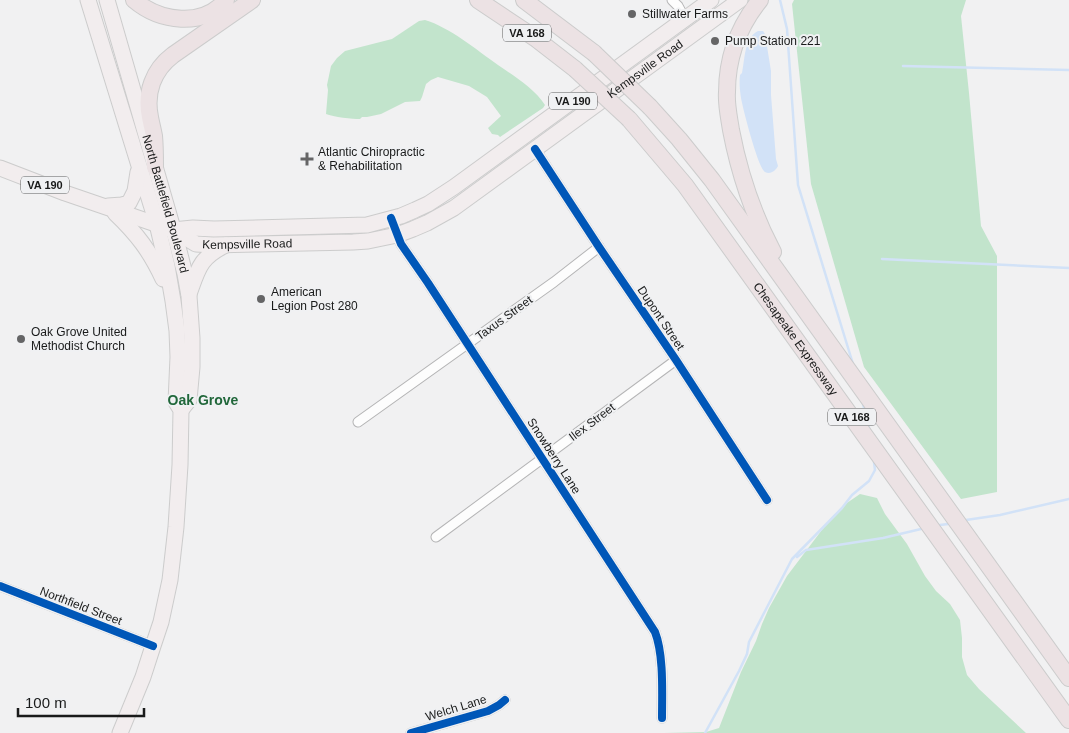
<svg xmlns="http://www.w3.org/2000/svg" width="1069" height="733" font-family="Helvetica,sans-serif">
	<rect width="100%" height="100%" fill="#f1f1f2"/>
	<!-- green -->
	<g fill="#c2e4cc">
		<path d="M 794,0 L 966,0 L 961,16 L 969,93 L 981,226 L 997,256 L 997,492 L 961,499 L 864,367 L 811,184 L 792,4 Z"/>
		<path d="M 425,20 C 449,27 477,50 498,65 C 514,76 534,88 545,105 L 543,108 L 500,137 L 498,135 L 492,134 L 488,128 L 501,116 L 487,97 L 469,86 L 438,77 L 431,80 L 426,84 L 422,97 L 420,101 L 405,102 L 381,114 L 367,117 L 362,117 L 360,119 C 353,119 333,117 326,114 L 328,90 L 327,85 L 331,66 L 337,58 L 345,51 L 392,39 L 419,21 Z"/>
		<path d="M 860,494 L 877,498 L 885,514 L 907,544 L 925,576 L 936,591 L 950,604 L 960,620 L 962,638 L 962,657 L 967,675 L 979,689 L 1026,733 L 664,733 L 706,732 L 719,728 L 741,672 L 756,641 L 762,624 L 769,608 L 787,576 L 831,518 L 844,505 Z"/>
	</g>
	<!-- water -->
	<path fill="#d2e2f7" d="M 758,31 L 763,31 L 765,34 L 771,71 L 771,95 L 776,159 L 778,166 C 776,170 771,175 765,172 C 758,168 743,109 741,98 C 740,91 739,83 740,75 L 742,73 C 745,60 744,38 758,31 Z"/>
	<g fill="none" stroke-linecap="round" stroke-linejoin="round">
		<!-- stream -->
		<g stroke="#d2e2f7" stroke-width="2.5">
			<path d="M 780,0 L 787,29 L 798,185 L 853,364"/>
			<path d="M 903,66 L 1069,70"/>
			<path d="M 882,259 L 1069,268"/>
			<path d="M 863,404 L 869,428"/>
			<path d="M 966,520 L 1000,515 L 1069,499"/>
			<path d="M 940,525 L 948,524"/>
			<path d="M 797,557 L 806,550 L 883,538 L 921,529"/>
			<path d="M 705,733 L 739,671 L 747,654 L 749,642 L 792,559 L 842,508 L 852,495 L 869,481 L 875,470 L 874,462"/>
		</g>
		<defs>
			<g id="minor">
				<path d="M 672,0 L 678,6 L 685,19"/>
				<path d="M 535,149 L 599,247 L 676,360 L 767,500"/>
				<path d="M 391,218 L 401,244 L 428,283 L 655,632 C 664,655 662,693 662,718"/>
				<path d="M 358,422 L 554,282 L 599,247"/>
				<path d="M 436,537 L 676,360"/>
				<path d="M 0,586 L 153,646"/>
				<path d="M 411,733 L 488,711 L 499,705 L 505,700"/>
			</g>
			<g id="primary">
				<path d="M 88,0 L 157,224 L 167,266 L 173,301 L 177,331 L 178,357 L 176,402 L 181,410 L 180,465 L 176,527 L 170,580 L 161,622 L 153,646 L 143,677 L 120,733"/>
				<path id="s1" d="M 107,0 L 176,239 L 185,274 L 189,296 L 192,338 L 192,367 L 189,400 L 181,410"/>
				<path id="s2" d="M 0,168 L 65,193 L 173,230 L 196,244 L 213,245 L 258,244 L 353,242 L 368,241 L 397,235 L 413,229 L 427,223 L 454,208 L 740,0"/>
				<path d="M 108,206 L 122,205 L 129,203 L 135,191 L 138,172"/>
				<path d="M 115,213 C 137,234 150,251 163,279"/>
				<path d="M 173,230 L 193,228 L 214,229 L 367,225 L 401,216 L 415,210 L 428,204 L 454,187 L 711,0"/>
				<path d="M 189,294 C 198,269 200,257 226,245"/>
			</g>
			<g id="motorway">
				<path d="M 134,0 C 160,22 203,28 226,0"/>
				<path d="M 478,0 L 535,38 L 575,69"/>
				<path d="M 524,0 L 594,53"/>
				<path d="M 760,0 C 739,26 727,58 727,92 C 726,104 729,117 731,130 C 739,172 753,214 773,252"/>
				<path d="M 650,107 L 679,139 L 712,180 L 1069,678"/>
				<path id="s3" d="M 629,119 L 685,185 L 1069,720"/>
				<path d="M 155,167 C 155,157 155,146 154,136 C 153,130 151,123 150,117 C 145,93 153,70 173,55 L 252,0"/>
			</g>
		</defs>
		<!-- minor casing -->
		<use href="#minor" stroke="#b5b5b6" stroke-width="11"/>
		<!-- primary casing -->
		<use href="#primary" stroke="#ccc" stroke-width="17"/>
		<!-- motorway casing -->
		<use href="#motorway" stroke="#ccc" stroke-width="18"/>
		<!-- minor -->
		<use href="#minor" stroke="#fdfdfd" stroke-width="9"/>
		<!-- primary -->
		<use href="#primary" stroke="#f2edee" stroke-width="15"/>
		<!-- motorway -->
		<use href="#motorway" stroke="#ece2e4" stroke-width="16"/>
		<defs>
			<g id="motorway-bridge">
				<path d="M 594,53 L 650,107"/>
				<path d="M 575,69 L 629,119"/>
			</g>
		</defs>
		<!-- motorway-bridge casing -->
		<use href="#motorway-bridge" stroke="#ccc" stroke-width="18" stroke-linecap="butt"/>
		<!-- motorway-bridge -->
		<use href="#motorway-bridge" stroke="#ece2e4" stroke-width="16"/>
		<defs>
			<g id="cycleway">
				<path d="M 535,149 L 599,247 L 676,360 L 767,500"/>
				<path d="M 391,218 L 401,244 L 428,283 L 655,632 C 664,655 662,693 662,718"/>
				<path d="M 0,586 L 153,646"/>
				<path d="M 411,733 L 488,711 L 499,705 L 505,700"/>
			</g>
		</defs>
		<!-- cycleway casing -->
		<use href="#cycleway" stroke="#f0f1f3" stroke-width="11"/>
		<!-- cycleway -->
		<use href="#cycleway" stroke="#0057b8" stroke-width="8"/>
	</g>
	<!-- markers -->
	<g fill="#656566" stroke="#f0f1f3" stroke-width="2">
		<circle cx="632" cy="14" r="5"/>
		<circle cx="715" cy="41" r="5"/>
		<path d="M304.5 151.5h5v5h5v5h-5v5h-5v-5h-5v-5h5z"/>
		<circle cx="261" cy="299" r="5"/>
		<circle cx="21" cy="339" r="5"/>
	</g>
	<g text-anchor="middle" stroke-width="4" stroke-linejoin="round" paint-order="stroke">
		<!-- shield labels -->
		<g fill="#f0f1f3" stroke="#5a5a5b" stroke-width="1">
			<rect x="503" y="24.5" width="48" height="17" rx="4"/>
			<rect x="549" y="92.5" width="48" height="17" rx="4"/>
			<rect x="21" y="176.5" width="48" height="17" rx="4"/>
			<rect x="828" y="408.5" width="48" height="17" rx="4"/>
		</g>
		<g font-size="11" font-weight="bold" fill="#191a1a">
			<text x="527" y="37">VA 168</text>
			<text x="573" y="105">VA 190</text>
			<text x="45" y="189">VA 190</text>
			<text x="852" y="421">VA 168</text>
		</g>
		<!-- poi labels -->
		<g font-size="12" fill="#191a1a" stroke="#f0f1f3" text-anchor="start">
			<text x="642" y="18">Stillwater Farms</text>
			<text x="725" y="45">Pump Station 221</text>
			<text x="318" y="156">Atlantic Chiropractic<tspan x="318" dy="14">&amp; Rehabilitation</tspan></text>
			<text x="271" y="296">American<tspan x="271" dy="14">Legion Post 280</tspan></text>
			<text x="31" y="336">Oak Grove United<tspan x="31" dy="14">Methodist Church</tspan></text>
		</g>
		<!-- street labels -->
		<g font-size="12" fill="#191a1a" stroke="#f0f1f3">
			<text dy="4" stroke="none"><textPath href="#s2" startOffset="712">Kempsville Road</textPath></text>
			<text dy="4" stroke="none"><textPath href="#s1" startOffset="212">North Battlefield Boulevard</textPath></text>
			<text dy="4" stroke="none"><textPath href="#s2" startOffset="262">Kempsville Road</textPath></text>
			<text transform="translate(504 318) rotate(-36)" y="4">Taxus Street</text>
			<text transform="translate(661 318) rotate(56)" y="4">Dupont Street</text>
			<text dy="4" stroke="none"><textPath href="#s3" startOffset="276">Chesapeake Expressway</textPath></text>
			<text transform="translate(592 422) rotate(-37)" y="4">Ilex Street</text>
			<text transform="translate(554 456) rotate(57)" y="4">Snowberry Lane</text>
			<text transform="translate(81 606) rotate(21)" y="4">Northfield Street</text>
			<text transform="translate(456 708) rotate(-17)" y="4">Welch Lane</text>
		</g>
		<!-- neighbourhood labels -->
		<g font-size="14" font-weight="bold" fill="#21673a" stroke="#f0f1f3">
			<text x="203" y="405">Oak Grove</text>
		</g>
	</g>
	<!-- scale -->
	<path d="M18 708v8h126v-8" fill="none" stroke="#191a1a" stroke-width="2.5"/>
	<text x="25" y="708" font-size="15" fill="#191a1a" stroke="#f0f1f3" stroke-width="4" paint-order="stroke">100 m</text>
</svg>
